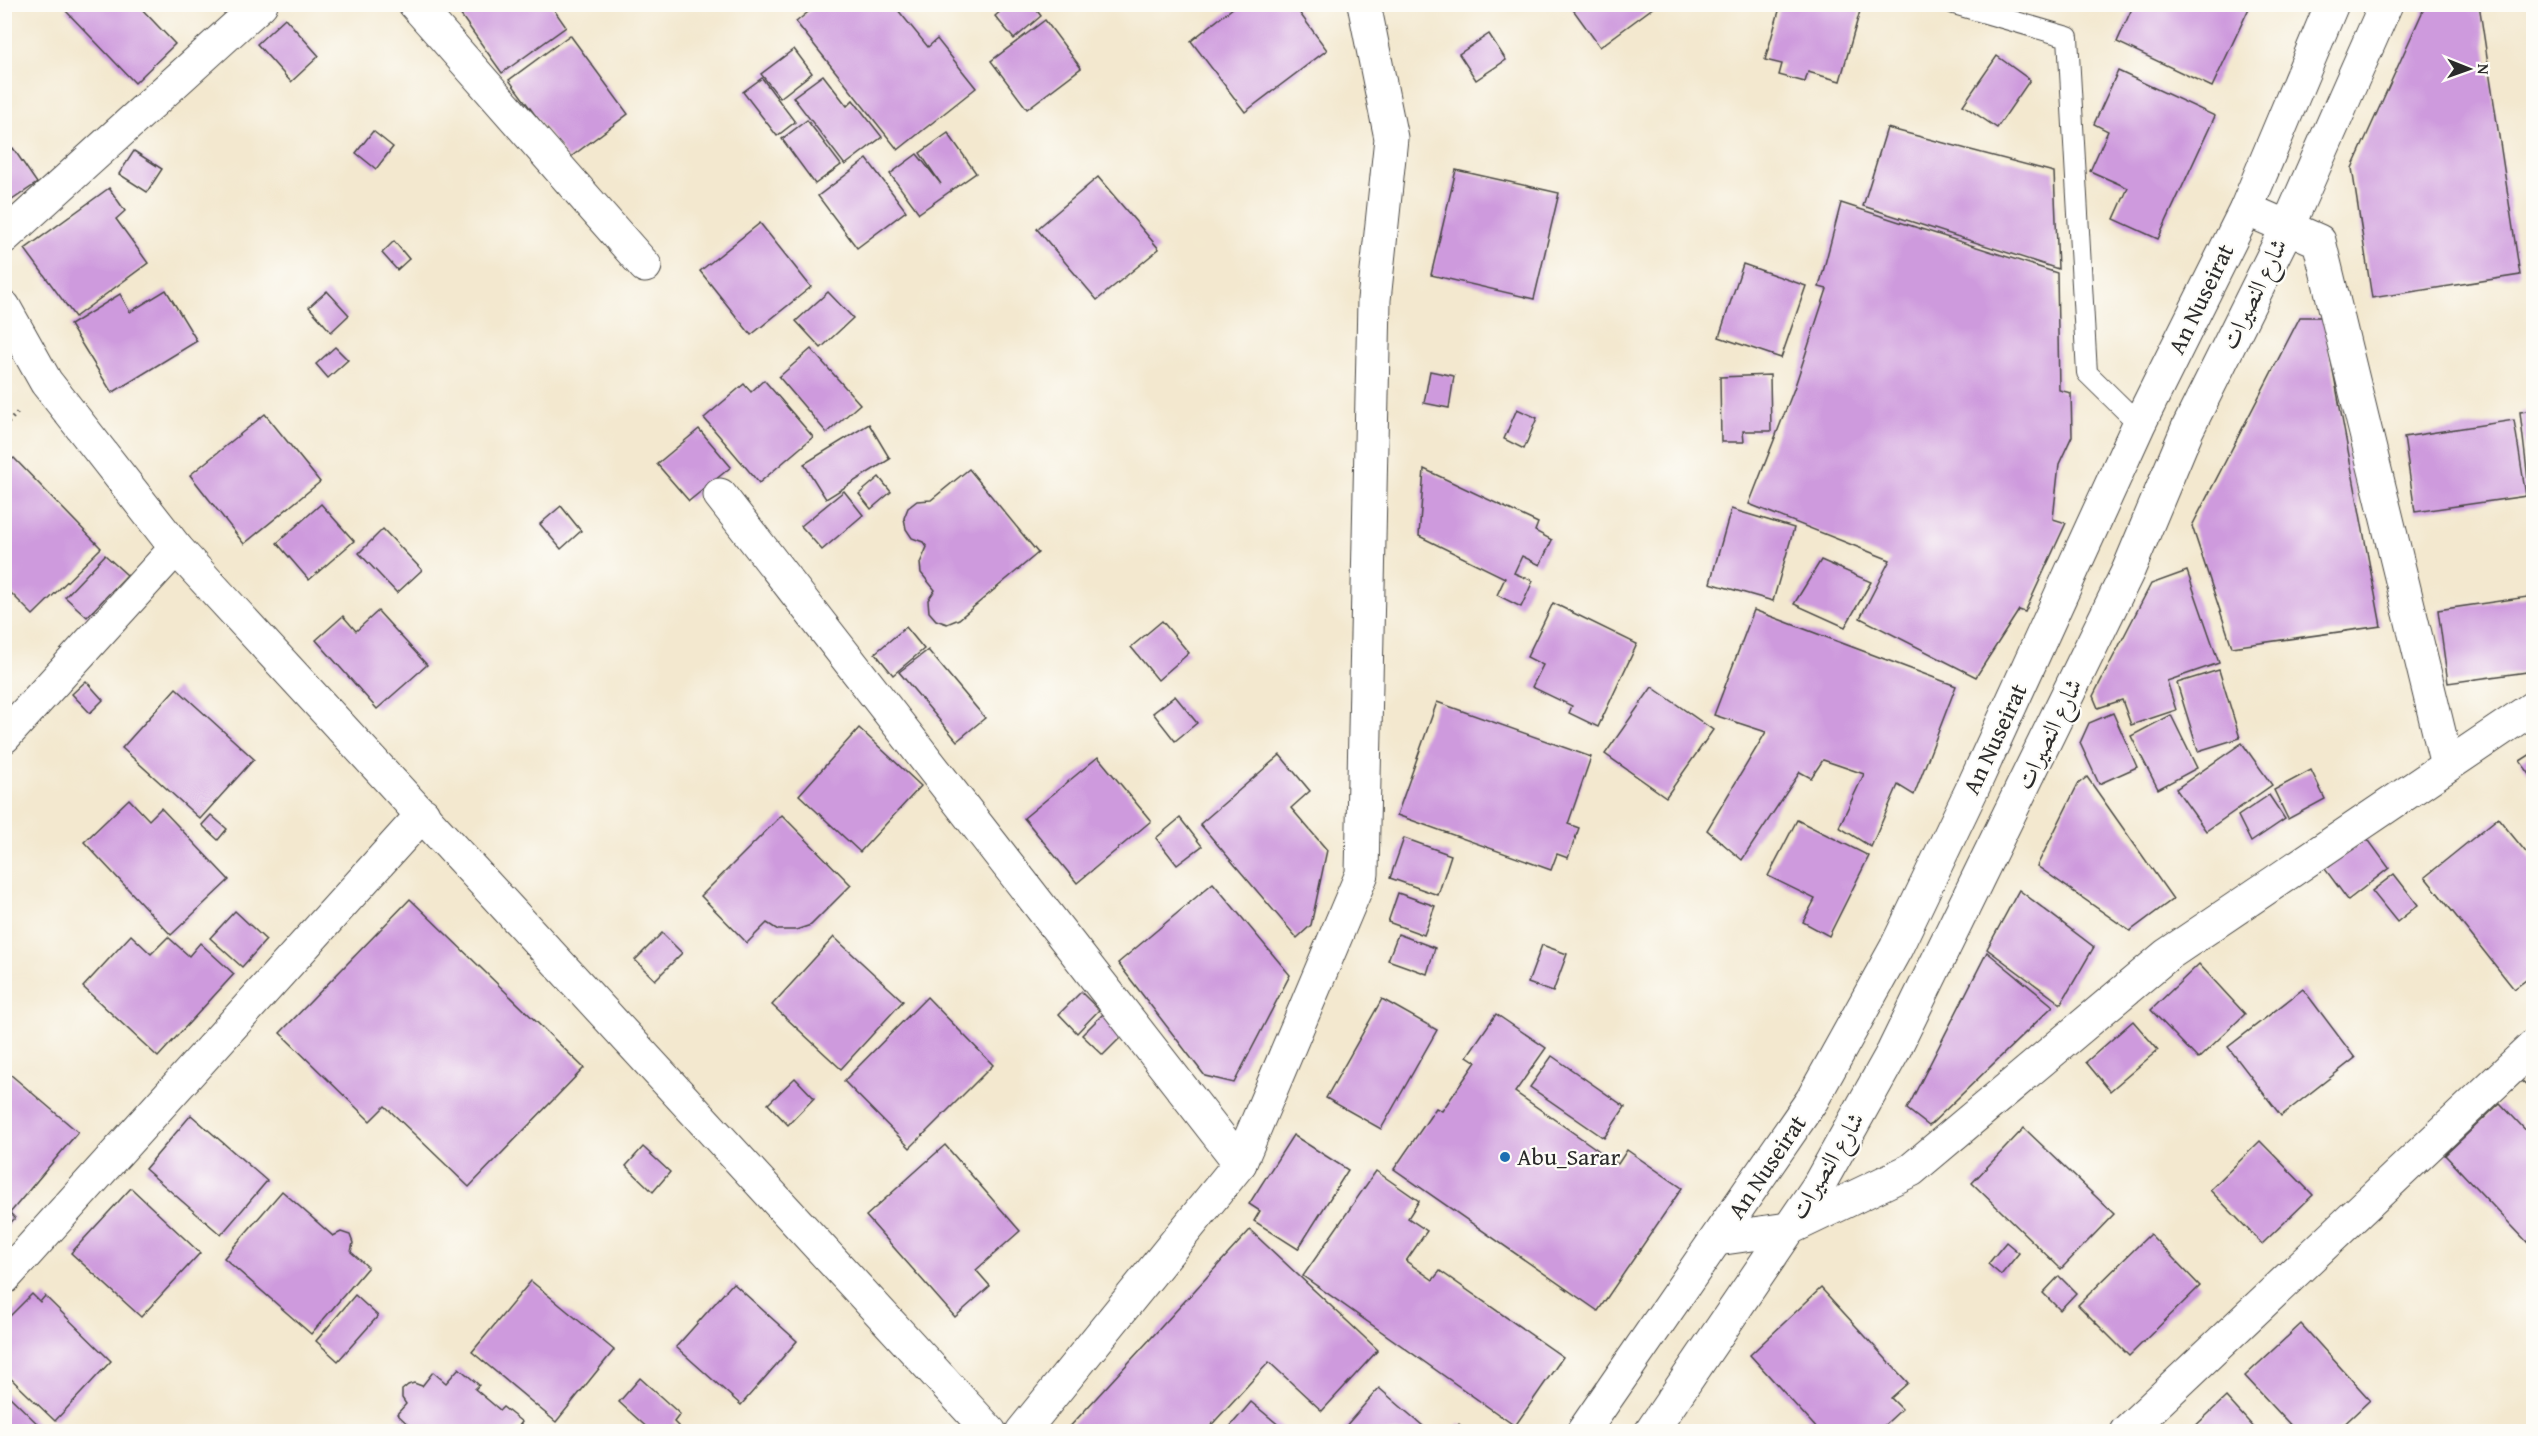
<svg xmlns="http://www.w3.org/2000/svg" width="2538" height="1436" font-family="'Gentium Book Plus',Amiri,serif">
	<rect width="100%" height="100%" fill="#fdfcf7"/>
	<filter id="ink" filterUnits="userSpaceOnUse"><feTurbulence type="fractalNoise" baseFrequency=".0167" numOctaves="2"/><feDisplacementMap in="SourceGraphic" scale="12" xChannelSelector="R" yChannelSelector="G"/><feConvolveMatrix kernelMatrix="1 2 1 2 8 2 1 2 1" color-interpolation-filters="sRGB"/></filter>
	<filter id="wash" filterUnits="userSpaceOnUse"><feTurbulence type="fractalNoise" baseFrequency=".008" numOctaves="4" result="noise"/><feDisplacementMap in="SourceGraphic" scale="24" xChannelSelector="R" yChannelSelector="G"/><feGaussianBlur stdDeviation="1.35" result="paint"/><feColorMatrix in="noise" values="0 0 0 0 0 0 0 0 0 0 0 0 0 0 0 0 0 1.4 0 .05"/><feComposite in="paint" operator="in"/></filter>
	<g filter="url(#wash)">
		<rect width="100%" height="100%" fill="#f3e8cf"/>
		<g id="blocks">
			<!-- building -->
			<g fill="#ce9add">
				<path d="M 73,4 L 137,4 L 175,44 L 135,83 L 66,11 Z"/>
				<path d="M 453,4 L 550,4 L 566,27 L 502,73 Z"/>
				<path d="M 818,4 L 893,4 L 928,47 L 937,39 L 976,88 L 898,150 L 796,22 Z"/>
				<path d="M 1009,4 L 1032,4 L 1041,16 L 1014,39 L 995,16 Z"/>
				<path d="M 1238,4 L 1293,4 L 1327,50 L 1245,112 L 1191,41 Z"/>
				<path d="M 1569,4 L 1658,4 L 1600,47 Z"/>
				<path d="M 1781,4 L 1862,4 L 1840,81 L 1808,72 L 1805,82 L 1779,75 L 1782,64 L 1765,60 Z"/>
				<path d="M 2134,4 L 2251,4 L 2212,87 L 2117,42 Z"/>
				<path d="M 2426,4 L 2479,4 L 2520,275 L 2372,298 L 2352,168 Z"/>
				<path d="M 285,18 L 319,56 L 291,82 L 257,44 Z"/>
				<path d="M 1045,20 L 1081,68 L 1027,109 L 991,61 Z"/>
				<path d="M 1489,34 L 1506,60 L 1476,80 L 1459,54 Z"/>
				<path d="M 570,35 L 628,114 L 568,159 L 509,80 Z"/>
				<path d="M 794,49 L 812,73 L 780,98 L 761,74 Z"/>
				<path d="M 1997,56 L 2030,80 L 1997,128 L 1963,105 Z"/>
				<path d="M 2118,71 L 2215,116 L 2158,239 L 2114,219 L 2128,188 L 2090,171 L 2108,131 L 2094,124 Z"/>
				<path d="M 823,75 L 847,106 L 853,100 L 882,137 L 845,165 L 793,97 Z"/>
				<path d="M 762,78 L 795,122 L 777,136 L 743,92 Z"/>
				<path d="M 807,120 L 841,165 L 815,184 L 782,139 Z"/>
				<path d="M 1887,128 L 2054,172 L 2058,269 L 1863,206 Z"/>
				<path d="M 373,131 L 393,147 L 376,169 L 356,153 Z"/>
				<path d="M 948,133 L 976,173 L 919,213 L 890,174 L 917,154 L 941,184 L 920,153 Z"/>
				<path d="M 13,148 L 37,183 L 12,200 L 4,189 L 4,154 Z"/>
				<path d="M 134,151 L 162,169 L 147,192 L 119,174 Z"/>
				<path d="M 867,159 L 906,211 L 857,248 L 818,196 Z"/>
				<path d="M 1456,170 L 1559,193 L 1534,299 L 1431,275 Z"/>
				<path d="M 1098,177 L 1159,249 L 1097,300 L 1037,229 Z"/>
				<path d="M 109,188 L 125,211 L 116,219 L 148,263 L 75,317 L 25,249 Z"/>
				<path d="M 1841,203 L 2057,273 L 2059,390 L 2071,393 L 2072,436 L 2059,464 L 2053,519 L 2066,523 L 2025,612 L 2019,610 L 1976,677 L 1860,618 L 1890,560 L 1749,504 L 1794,389 L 1827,289 L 1819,287 Z"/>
				<path d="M 760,223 L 811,287 L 751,335 L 700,271 Z"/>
				<path d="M 394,241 L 409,259 L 397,270 L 382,253 Z"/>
				<path d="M 1743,264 L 1806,286 L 1781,358 L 1719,337 Z"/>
				<path d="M 166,290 L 197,341 L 112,393 L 70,325 L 120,294 L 130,312 Z"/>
				<path d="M 327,291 L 349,315 L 331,332 L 309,307 Z"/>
				<path d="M 828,292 L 853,318 L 821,348 L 796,321 Z"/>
				<path d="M 2300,317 L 2323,317 L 2381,626 L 2232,647 L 2192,526 Z"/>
				<path d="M 335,347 L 348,360 L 328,378 L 316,364 Z"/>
				<path d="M 811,349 L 860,404 L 827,433 L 779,377 Z"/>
				<path d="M 1430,371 L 1454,376 L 1449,408 L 1424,403 Z"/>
				<path d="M 1770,375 L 1771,431 L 1743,431 L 1744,442 L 1721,442 L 1720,377 Z"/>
				<path d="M 764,380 L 813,437 L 759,483 L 704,418 L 744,384 L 751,392 Z"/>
				<path d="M 1517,409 L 1537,418 L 1524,449 L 1504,439 Z"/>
				<path d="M 2534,410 L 2534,497 L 2530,497 L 2520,412 Z"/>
				<path d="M 265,414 L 320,482 L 244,544 L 190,475 Z"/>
				<path d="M 2514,420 L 2526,496 L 2415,512 L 2404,437 Z"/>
				<path d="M 869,424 L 890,459 L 826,499 L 804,464 Z"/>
				<path d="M 699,429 L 731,467 L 689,501 L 657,464 Z"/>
				<path d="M 14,458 L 101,548 L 33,615 L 4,586 L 4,466 Z"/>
				<path d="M 969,469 L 1038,553 L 959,619 L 947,624 L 936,620 L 929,612 L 928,600 L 935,590 L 921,573 L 920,563 L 927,547 L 923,542 L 912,538 L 906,529 L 904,518 L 908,508 L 917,501 L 931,500 Z"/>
				<path d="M 1424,469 L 1538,523 L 1535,531 L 1552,540 L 1540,565 L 1522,556 L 1514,573 L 1533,581 L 1521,607 L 1497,595 L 1505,578 L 1419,536 Z"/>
				<path d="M 879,477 L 891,492 L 871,509 L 859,494 Z"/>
				<path d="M 844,491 L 863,515 L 822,550 L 801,526 Z"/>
				<path d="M 321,504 L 354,541 L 309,580 L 277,543 Z"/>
				<path d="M 561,506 L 581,531 L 561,549 L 540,524 Z"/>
				<path d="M 1731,509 L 1794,528 L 1773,601 L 1710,583 Z"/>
				<path d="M 383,529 L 422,570 L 397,593 L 359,553 Z"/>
				<path d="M 105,555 L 127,575 L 87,617 L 65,597 Z"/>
				<path d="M 1821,560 L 1871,582 L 1845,627 L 1794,604 Z"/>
				<path d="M 2187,571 L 2219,663 L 2167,681 L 2176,710 L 2131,725 L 2122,700 L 2098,708 L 2093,696 L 2151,584 Z"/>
				<path d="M 2534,596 L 2534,671 L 2448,683 L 2438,610 Z"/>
				<path d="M 1553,603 L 1637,644 L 1598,727 L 1569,713 L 1572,706 L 1532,687 L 1543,665 L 1527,657 Z"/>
				<path d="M 1754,610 L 1956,686 L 1914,795 L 1898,785 L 1871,847 L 1839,827 L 1864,774 L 1823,760 L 1811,778 L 1800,772 L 1742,860 L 1707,830 L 1766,732 L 1714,715 Z"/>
				<path d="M 378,611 L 427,665 L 377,709 L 316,640 L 343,616 L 356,631 Z"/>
				<path d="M 1162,621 L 1189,653 L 1158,680 L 1131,647 Z"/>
				<path d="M 906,627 L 924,649 L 893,675 L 875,653 Z"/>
				<path d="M 928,650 L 985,718 L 957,741 L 899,672 Z"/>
				<path d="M 2219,670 L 2240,738 L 2198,751 L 2177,683 Z"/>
				<path d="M 86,681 L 103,700 L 90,713 L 72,694 Z"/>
				<path d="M 1652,687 L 1713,730 L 1666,797 L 1605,754 Z"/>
				<path d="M 176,688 L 254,759 L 200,819 L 122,748 Z"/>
				<path d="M 1175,696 L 1197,723 L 1175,741 L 1153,713 Z"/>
				<path d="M 1437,702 L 1591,757 L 1568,824 L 1579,828 L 1568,858 L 1557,854 L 1551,870 L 1397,815 Z"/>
				<path d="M 2113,713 L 2137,767 L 2099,784 L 2080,743 L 2089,723 Z"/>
				<path d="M 2171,715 L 2197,768 L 2158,789 L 2131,736 Z"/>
				<path d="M 859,728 L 921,786 L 860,852 L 799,795 Z"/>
				<path d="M 2242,743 L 2272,785 L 2206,831 L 2176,789 Z"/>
				<path d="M 2534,752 L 2534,780 L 2520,761 Z"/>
				<path d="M 1280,755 L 1310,791 L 1291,808 L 1327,850 L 1311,925 L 1297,938 L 1200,824 Z"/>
				<path d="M 1098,757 L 1151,821 L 1077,883 L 1024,818 Z"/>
				<path d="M 2311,770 L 2325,799 L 2288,819 L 2274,790 Z"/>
				<path d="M 2087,777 L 2173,899 L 2130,931 L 2037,866 L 2078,784 Z"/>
				<path d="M 2269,795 L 2285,819 L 2251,842 L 2238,816 Z"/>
				<path d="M 129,799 L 149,820 L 161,808 L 229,880 L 171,935 L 84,842 Z"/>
				<path d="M 211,815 L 227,829 L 218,840 L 202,825 Z"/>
				<path d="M 782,815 L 851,885 L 811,925 L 796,930 L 778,930 L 767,923 L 747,943 L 701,896 Z"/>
				<path d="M 1180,818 L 1202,846 L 1177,865 L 1156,838 Z"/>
				<path d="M 2498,818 L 2534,862 L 2534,974 L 2514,989 L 2425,877 Z"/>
				<path d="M 1797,820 L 1869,856 L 1829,936 L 1803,922 L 1815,899 L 1768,876 Z"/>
				<path d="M 1404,838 L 1451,855 L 1438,895 L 1390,878 Z"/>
				<path d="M 2367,838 L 2389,868 L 2348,900 L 2325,869 Z"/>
				<path d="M 2394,874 L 2418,905 L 2397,922 L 2372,891 Z"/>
				<path d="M 1213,883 L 1290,975 L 1234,1083 L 1205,1076 L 1118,963 Z"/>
				<path d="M 2019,890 L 2094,947 L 2061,1004 L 1987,949 Z"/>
				<path d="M 1398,893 L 1435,906 L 1424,935 L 1388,922 Z"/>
				<path d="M 410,899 L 584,1068 L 469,1187 L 385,1106 L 370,1121 L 280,1033 Z"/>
				<path d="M 235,911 L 266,940 L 242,967 L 210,938 Z"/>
				<path d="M 662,933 L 682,953 L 655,980 L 635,960 Z"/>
				<path d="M 1398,934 L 1435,948 L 1427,974 L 1388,960 Z"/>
				<path d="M 131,935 L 151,954 L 168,937 L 189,956 L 200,943 L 234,974 L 158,1057 L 83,987 Z"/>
				<path d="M 834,937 L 903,1001 L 841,1069 L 772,1005 Z"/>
				<path d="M 1542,945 L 1567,954 L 1553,992 L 1528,983 Z"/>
				<path d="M 1987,952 L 2053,1006 L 1929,1126 L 1907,1109 Z"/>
				<path d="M 2199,964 L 2245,1014 L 2198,1059 L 2151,1010 Z"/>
				<path d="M 2303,989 L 2355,1058 L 2281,1116 L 2228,1047 Z"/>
				<path d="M 1081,992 L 1099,1010 L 1077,1033 L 1059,1014 Z"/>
				<path d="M 927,997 L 993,1065 L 910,1148 L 844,1081 Z"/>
				<path d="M 1382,999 L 1437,1030 L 1381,1129 L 1326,1098 Z"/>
				<path d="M 1103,1014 L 1123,1035 L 1103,1055 L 1082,1035 Z"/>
				<path d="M 1496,1014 L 1546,1048 L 1515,1092 L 1618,1164 L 1627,1150 L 1682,1188 L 1598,1311 L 1394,1169 L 1436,1108 L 1442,1111 L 1476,1062 L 1467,1056 Z"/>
				<path d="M 2133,1021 L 2158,1050 L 2110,1091 L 2086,1062 Z"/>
				<path d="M 1552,1056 L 1625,1107 L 1604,1138 L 1530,1087 Z"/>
				<path d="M 2534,1068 L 2534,1092 L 2521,1081 Z"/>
				<path d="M 4,1069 L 78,1132 L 10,1213 L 15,1218 L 4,1230 Z"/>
				<path d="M 795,1078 L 814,1098 L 788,1125 L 768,1104 Z"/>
				<path d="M 2500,1103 L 2534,1139 L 2534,1236 L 2527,1242 L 2445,1155 Z"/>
				<path d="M 191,1115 L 267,1181 L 221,1235 L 145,1169 Z"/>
				<path d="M 2024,1128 L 2114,1214 L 2061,1269 L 1972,1183 Z"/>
				<path d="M 1293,1135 L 1348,1170 L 1298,1249 L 1254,1221 L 1260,1211 L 1249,1204 Z"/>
				<path d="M 2260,1141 L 2313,1195 L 2262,1244 L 2210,1190 Z"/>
				<path d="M 945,1145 L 1020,1231 L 976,1270 L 990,1286 L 955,1317 L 866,1216 Z"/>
				<path d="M 643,1147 L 670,1172 L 653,1192 L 626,1166 Z"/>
				<path d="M 1376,1171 L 1419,1201 L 1408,1218 L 1427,1231 L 1406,1261 L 1433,1280 L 1440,1271 L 1563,1357 L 1515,1426 L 1303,1276 Z"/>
				<path d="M 131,1188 L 200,1253 L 141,1317 L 71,1253 Z"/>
				<path d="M 282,1191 L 333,1236 L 341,1232 L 350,1235 L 353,1243 L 351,1252 L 368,1267 L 311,1334 L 224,1258 Z"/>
				<path d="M 1250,1230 L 1378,1350 L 1322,1411 L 1269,1362 L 1205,1432 L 1065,1432 Z"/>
				<path d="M 2150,1234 L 2200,1286 L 2129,1356 L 2078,1305 Z"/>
				<path d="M 2006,1242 L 2019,1253 L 2001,1275 L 1988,1264 Z"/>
				<path d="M 2059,1276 L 2076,1293 L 2060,1310 L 2043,1293 Z"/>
				<path d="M 531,1281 L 614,1350 L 556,1422 L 472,1352 Z"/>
				<path d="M 733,1283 L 797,1341 L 741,1405 L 676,1347 Z"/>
				<path d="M 1821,1288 L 1908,1383 L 1891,1398 L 1902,1409 L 1877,1432 L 1820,1432 L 1750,1355 Z"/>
				<path d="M 32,1294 L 40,1302 L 45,1296 L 111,1361 L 55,1421 L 4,1372 L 4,1322 Z"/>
				<path d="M 355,1295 L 378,1316 L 338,1361 L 316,1341 Z"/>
				<path d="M 2301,1324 L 2370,1400 L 2336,1432 L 2297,1432 L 2245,1376 Z"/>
				<path d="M 459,1368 L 479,1385 L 475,1389 L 500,1410 L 503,1407 L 522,1422 L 514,1432 L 416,1432 L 397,1414 L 406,1404 L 402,1398 L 402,1390 L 408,1385 L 414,1383 L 422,1386 L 433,1372 L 446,1383 Z"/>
				<path d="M 640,1378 L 680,1414 L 674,1422 L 684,1432 L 652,1432 L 619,1402 Z"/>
				<path d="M 1379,1388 L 1430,1432 L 1348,1432 L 1344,1428 Z"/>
				<path d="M 5,1392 L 43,1429 L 41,1432 L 5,1432 Z"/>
				<path d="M 2226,1397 L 2258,1432 L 2189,1432 Z"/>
				<path d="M 1251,1402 L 1287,1432 L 1231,1432 L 1228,1429 Z"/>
				<path d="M 1459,1424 L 1468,1432 L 1453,1432 Z"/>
			</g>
		</g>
	</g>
	<g filter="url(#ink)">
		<use href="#blocks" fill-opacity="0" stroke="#494744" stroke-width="1.5"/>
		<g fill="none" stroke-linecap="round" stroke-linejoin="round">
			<defs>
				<path id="service" d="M 1954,4 L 2068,37 L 2087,373 L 2139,424"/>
				<g id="minor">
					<path d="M 415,4 L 645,266"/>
					<path d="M 2246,209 L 2319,241 L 2447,765"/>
					<path d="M 4,237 L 261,4"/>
					<path d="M 4,307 L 46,382 L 176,548 L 990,1432"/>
					<path d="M 720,495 L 1240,1163"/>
					<path d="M 4,737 L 176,548"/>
					<path d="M 1717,1239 L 1788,1229 L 1911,1170 L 2167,955 L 2534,707"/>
					<path d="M 4,1278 L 423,814"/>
					<path d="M 1022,1432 L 1240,1163 L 1362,874 L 1374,300 L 1391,138 L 1364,4"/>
					<path d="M 2126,1432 L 2534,1046"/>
				</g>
				<g id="secondary">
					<path d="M 1583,1432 L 1812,1100 L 1896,948 L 1975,783 L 2139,424 L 2246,209 L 2332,4"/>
					<path d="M 1651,1432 L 1817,1188 L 1893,1052 L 2128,571 L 2187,430 L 2288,226 L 2386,4"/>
				</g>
			</defs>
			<!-- service casing -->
			<use href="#service" stroke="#494744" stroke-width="22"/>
			<!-- minor casing -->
			<use href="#minor" stroke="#494744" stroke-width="35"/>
			<!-- secondary casing -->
			<use href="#secondary" stroke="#494744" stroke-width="35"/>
			<!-- path -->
			<path stroke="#494744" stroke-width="4" stroke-dasharray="1.5 4.5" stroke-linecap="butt" d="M 4,427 L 19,411"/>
			<!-- service -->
			<use href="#service" stroke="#fff" stroke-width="20"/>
			<!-- minor -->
			<use href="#minor" stroke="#fff" stroke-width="33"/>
			<!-- secondary -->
			<use href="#secondary" stroke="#fff" stroke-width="33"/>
		</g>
	</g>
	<!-- markers -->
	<circle fill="#1f6fb2" stroke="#fdfcf7" stroke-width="2" cx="1505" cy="1157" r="6"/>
	<g text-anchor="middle" stroke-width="4.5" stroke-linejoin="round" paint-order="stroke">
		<!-- street labels -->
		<g font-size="24" fill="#2b2b2b" stroke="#fdfcf7">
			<text transform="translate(2254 294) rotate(-64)" y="8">شارع النصيرات</text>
			<text transform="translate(2201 299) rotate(-64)" y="8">An Nuseirat</text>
			<text transform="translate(2049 734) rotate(-64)" y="8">شارع النصيرات</text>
			<text transform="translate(1995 739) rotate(-65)" y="8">An Nuseirat</text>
			<text transform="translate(1827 1166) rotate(-59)" y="8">شارع النصيرات</text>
			<text transform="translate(1767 1167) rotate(-56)" y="8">An Nuseirat</text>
		</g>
		<!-- poi labels -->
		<g font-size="24" fill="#2b2b2b" stroke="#fdfcf7" text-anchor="start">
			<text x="1517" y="1165">Abu_Sarar</text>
		</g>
	</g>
	<!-- margin -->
	<rect width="2538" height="1436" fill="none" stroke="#fdfcf7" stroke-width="24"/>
	<!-- north arrow -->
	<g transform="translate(2469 69) rotate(91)" stroke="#fdfcf7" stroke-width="4.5" paint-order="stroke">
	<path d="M0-4.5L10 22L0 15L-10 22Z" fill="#2b2b2b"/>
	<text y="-9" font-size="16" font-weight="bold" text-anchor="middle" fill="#2b2b2b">N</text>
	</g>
</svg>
